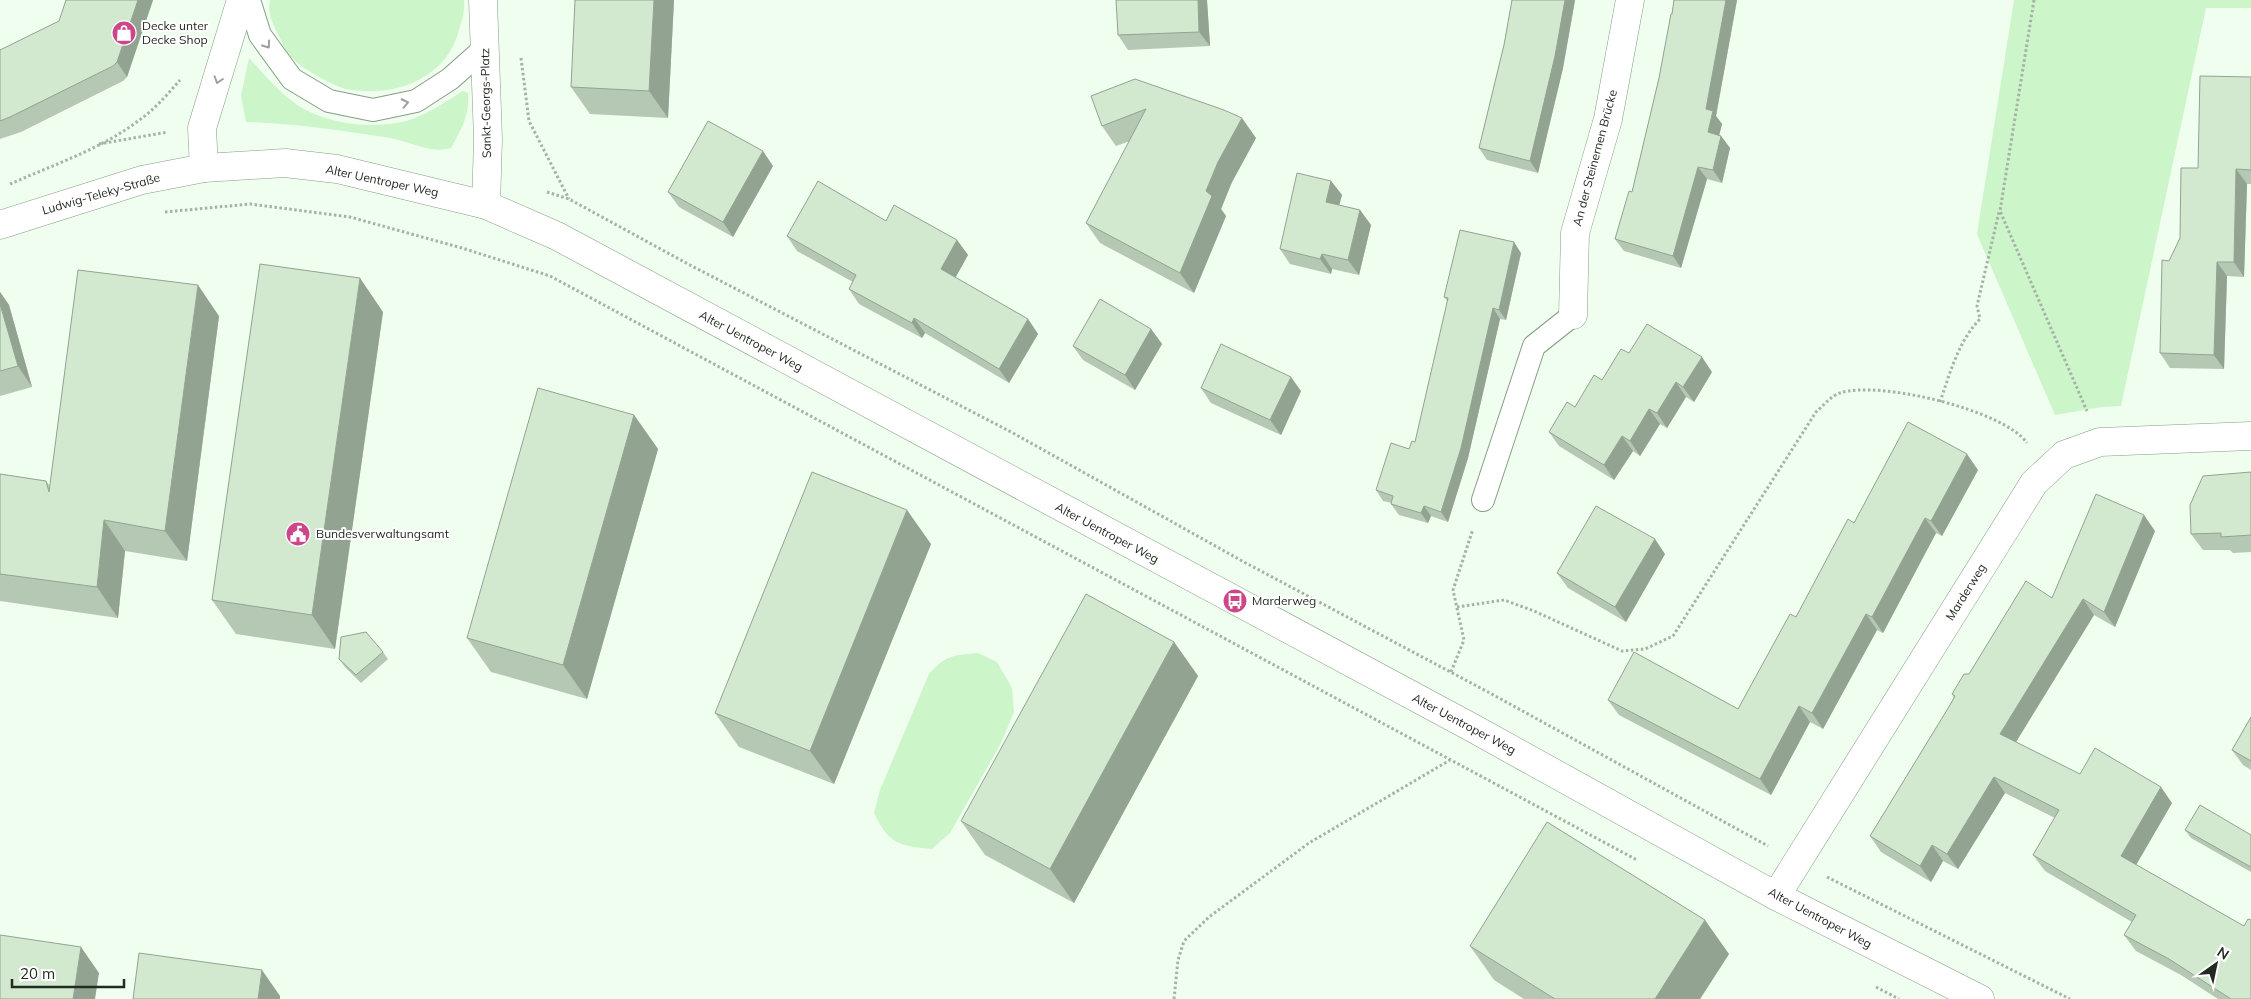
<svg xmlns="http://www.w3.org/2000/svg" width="2251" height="999" font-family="Mulish,sans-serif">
	<rect width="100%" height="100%" fill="#effeee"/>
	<!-- green -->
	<g fill="#ccf5ca">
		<path d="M 270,0 L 464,0 C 465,11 462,20 459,30 C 446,80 393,98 346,89 C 338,87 329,82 321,78 C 310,72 296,64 288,53 C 284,48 282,42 279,36 C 273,25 267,12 270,0 Z"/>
		<path d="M 2014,0 L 2251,0 L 2251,8 L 2206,8 L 2121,406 L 2102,407 L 2055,415 L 1977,234 Z"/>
		<path d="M 249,58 C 263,73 276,89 292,101 C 321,124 371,130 406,121 C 427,115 445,102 463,91 L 468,93 C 470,115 461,130 451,148 C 431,154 411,142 391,138 C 343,131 295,123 246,122 L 241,96 Z"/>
		<path d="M 978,653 L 997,662 L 1012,688 L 1014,712 L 1001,743 L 950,833 L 932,849 C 899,846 889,844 874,813 L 880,790 L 929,674 C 946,655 954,655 978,653 Z"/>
	</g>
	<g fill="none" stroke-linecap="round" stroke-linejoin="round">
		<defs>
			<g id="lane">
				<path d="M 249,0 L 260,35 L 292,79 L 329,101 L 373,110 L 416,101 L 450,79 L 486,47"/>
				<path d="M 1483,500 L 1534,346 L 1573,315"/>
			</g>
			<g id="street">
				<path d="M 1573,315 L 1575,233 L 1608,119 L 1630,0"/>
				<path d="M 1776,896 L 2034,483 L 2064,455 L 2100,442 L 2251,436"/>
			</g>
			<g id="secondary">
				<path d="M 483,0 L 488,139 L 486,205"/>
				<path d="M 204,168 L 202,128 L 241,0"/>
				<path d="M 0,225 L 142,180 L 204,168 L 285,163 L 337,169 L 486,205 L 557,236 L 1469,726 L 1776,896 L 1980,999"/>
			</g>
		</defs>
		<!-- lane casing -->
		<use href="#lane" stroke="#879d86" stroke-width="24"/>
		<!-- street casing -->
		<use href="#street" stroke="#879d86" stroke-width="29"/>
		<!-- secondary casing -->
		<use href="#secondary" stroke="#879d86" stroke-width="29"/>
		<!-- path -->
		<g stroke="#a5b2a5" stroke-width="3" stroke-dasharray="2.5 2.5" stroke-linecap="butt">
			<path d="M 2034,0 L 2000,211 L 2087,411"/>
			<path d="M 521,58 L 529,121 L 569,199"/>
			<path d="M 99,144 L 168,132"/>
			<path d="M 10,184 C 53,165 101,149 138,121 C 154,110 167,95 180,80"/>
			<path d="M 547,192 L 569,199 L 688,264 L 1013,433 L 1244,562 L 1488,692 L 1768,846"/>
			<path d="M 165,212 L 250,204 L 350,217 L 462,248 L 550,276 L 1637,860"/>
			<path d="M 1940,402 C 1950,373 1958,342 1980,319 L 1977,306 L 1999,212"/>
			<path d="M 1457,607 L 1504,600 L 1534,611 L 1622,651 L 1645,649 L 1673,636 L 1816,412 C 1823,406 1832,395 1840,393 C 1878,380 2004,410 2027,443"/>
			<path d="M 1451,672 L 1464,640 L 1453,590 L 1473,529"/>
			<path d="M 1827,877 L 2070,999"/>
			<path d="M 1876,987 L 1899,999"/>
			<path d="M 1174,999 L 1178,960 L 1184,941 L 1209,917 L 1309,843 L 1450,760"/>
		</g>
		<!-- lane -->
		<use href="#lane" stroke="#fff" stroke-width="22"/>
		<!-- street -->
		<use href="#street" stroke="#fff" stroke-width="28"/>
		<!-- secondary -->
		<use href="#secondary" stroke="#fff" stroke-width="28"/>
	</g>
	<!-- wall -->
	<g fill="#b5c8b3">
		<path d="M 66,0 L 153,0 L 127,77 L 123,81 L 21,132 L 0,139 L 0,50 L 59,21 Z"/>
		<path d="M 575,0 L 674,0 L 668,118 L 590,114 L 571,87 Z"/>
		<path d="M 1207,0 L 1210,46 L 1128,50 L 1118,35 Z"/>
		<path d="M 1512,0 L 1575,0 L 1563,68 L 1538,173 L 1487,160 L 1479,148 L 1504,45 Z"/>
		<path d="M 1674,0 L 1737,0 L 1716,116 L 1722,124 L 1719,135 L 1721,136 L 1730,148 L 1722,183 L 1707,179 L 1681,268 L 1624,251 L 1615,239 L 1632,192 L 1659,78 L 1672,14 Z"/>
		<path d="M 2251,77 L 2251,184 L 2247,184 L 2244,277 L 2227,276 L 2224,369 L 2170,368 L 2160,353 L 2169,261 L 2180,238 L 2198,168 Z"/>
		<path d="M 1135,79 L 1256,138 L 1232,182 L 1221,209 L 1226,216 L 1194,293 L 1100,243 L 1086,223 L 1130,141 L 1116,146 L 1102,126 Z"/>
		<path d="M 773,166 L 733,237 L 679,207 L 668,192 Z"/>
		<path d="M 1331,181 L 1342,195 L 1339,205 L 1360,210 L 1371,225 L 1359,275 L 1332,269 L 1331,274 L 1290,264 L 1280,249 Z"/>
		<path d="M 886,221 L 957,240 L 968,255 L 955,277 L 1028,319 L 1038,334 L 1009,383 L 925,333 L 922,338 L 859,304 L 849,289 L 853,282 L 797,251 L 787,236 Z"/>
		<path d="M 1521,253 L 1506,320 L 1500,319 L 1468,458 L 1448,522 L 1431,516 L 1428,523 L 1399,515 L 1391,504 L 1392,503 L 1383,501 L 1376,490 L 1415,442 L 1448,302 L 1444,297 Z"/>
		<path d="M 0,292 L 9,305 L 32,387 L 0,396 Z"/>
		<path d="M 383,312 L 335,649 L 236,634 L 212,600 Z"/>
		<path d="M 219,316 L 187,561 L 125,551 L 118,618 L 0,601 L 0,474 L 46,481 L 50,486 Z"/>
		<path d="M 1151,329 L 1162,344 L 1135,390 L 1083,360 L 1073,346 Z"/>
		<path d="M 1629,353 L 1712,372 L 1694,402 L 1686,397 L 1667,428 L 1660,424 L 1640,456 L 1633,451 L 1614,480 L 1559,446 L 1549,432 Z"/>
		<path d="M 1201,388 L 1301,391 L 1281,435 L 1211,403 Z"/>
		<path d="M 634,415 L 658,449 L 587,699 L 491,672 L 467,638 Z"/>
		<path d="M 1978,470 L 1942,536 L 1936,533 L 1883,633 L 1877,630 L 1823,729 L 1810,722 L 1771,795 L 1619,715 L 1608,700 L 1738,709 L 1854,523 Z"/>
		<path d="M 2251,472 L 2251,552 L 2233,553 L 2230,550 L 2203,550 L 2191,534 Z"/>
		<path d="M 2155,531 L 2115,627 L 2094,615 L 2016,742 L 2080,774 L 2172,803 L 2136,865 L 2251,999 L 2218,999 L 2181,975 L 2136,951 L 2124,935 L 2132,922 L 2045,871 L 2033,855 L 2055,818 L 2005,793 L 1958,869 L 1943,861 L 1931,882 L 1881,852 L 1870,836 L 1950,705 L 1954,698 L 1952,694 L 2052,598 Z"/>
		<path d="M 931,544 L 834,784 L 739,747 L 715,713 Z"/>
		<path d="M 1665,554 L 1626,622 L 1568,588 L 1557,573 Z"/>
		<path d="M 1174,642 L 1198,676 L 1074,903 L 985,855 L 961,821 Z"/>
		<path d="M 383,652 L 388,659 L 361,683 L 345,667 L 339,659 Z"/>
		<path d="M 2251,717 L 2251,770 L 2243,765 L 2232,750 Z"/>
		<path d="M 2185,830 L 2251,835 L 2251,872 L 2191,838 Z"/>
		<path d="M 1470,946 L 1729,954 L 1700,999 L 1524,999 L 1494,980 Z"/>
	</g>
	<!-- shaded-wall -->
	<g fill="#93a392">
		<path d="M 138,0 L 153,0 L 127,77 L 117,62 Z"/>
		<path d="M 654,0 L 674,0 L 668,118 L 649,91 Z"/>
		<path d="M 1198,0 L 1207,0 L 1210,46 L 1199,32 Z"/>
		<path d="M 1565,0 L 1575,0 L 1563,68 L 1538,173 L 1530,161 Z"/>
		<path d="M 1726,0 L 1737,0 L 1716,116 L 1722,124 L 1717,144 L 1708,132 L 1706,109 Z"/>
		<path d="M 1242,118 L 1256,138 L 1232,182 L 1221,209 L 1226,216 L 1194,293 L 1180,273 L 1206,191 L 1218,162 Z"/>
		<path d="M 1721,136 L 1730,148 L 1722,183 L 1713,170 Z"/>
		<path d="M 763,151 L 773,166 L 733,237 L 723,222 Z"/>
		<path d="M 1698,167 L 1707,179 L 1681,268 L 1673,256 Z"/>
		<path d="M 2236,169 L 2247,184 L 2244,277 L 2234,262 Z"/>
		<path d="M 1331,181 L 1342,195 L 1336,217 L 1326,202 Z"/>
		<path d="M 1360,210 L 1371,225 L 1359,275 L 1348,260 Z"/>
		<path d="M 957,240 L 968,255 L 952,284 L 941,269 Z"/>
		<path d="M 1514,242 L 1521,253 L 1506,320 L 1499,310 Z"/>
		<path d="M 1322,254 L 1332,269 L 1331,274 L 1320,259 Z"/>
		<path d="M 2217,262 L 2227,276 L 2224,369 L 2214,355 Z"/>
		<path d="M 360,278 L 383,312 L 335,649 L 312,615 Z"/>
		<path d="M 198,285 L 219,316 L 187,561 L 165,531 Z"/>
		<path d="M 0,292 L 9,305 L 32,387 L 18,366 L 0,304 Z"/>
		<path d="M 1493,308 L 1500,319 L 1468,458 L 1448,522 L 1441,512 Z"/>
		<path d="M 914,318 L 925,333 L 922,338 L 912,323 Z"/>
		<path d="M 1028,319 L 1038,334 L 1009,383 L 999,369 Z"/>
		<path d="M 1151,329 L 1162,344 L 1135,390 L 1125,375 Z"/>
		<path d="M 1702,357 L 1712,372 L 1694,402 L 1683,387 Z"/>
		<path d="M 1291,377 L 1301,391 L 1281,435 L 1270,420 Z"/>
		<path d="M 1676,382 L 1686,397 L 1667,428 L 1657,413 Z"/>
		<path d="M 1649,409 L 1660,424 L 1640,456 L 1630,441 Z"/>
		<path d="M 634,415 L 658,449 L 587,699 L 563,665 Z"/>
		<path d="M 1622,436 L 1633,451 L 1614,480 L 1604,465 Z"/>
		<path d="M 1967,454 L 1978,470 L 1942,536 L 1931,521 Z"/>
		<path d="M 1424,506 L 1431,516 L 1428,523 L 1421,513 Z"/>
		<path d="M 907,510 L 931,544 L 834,784 L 810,751 Z"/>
		<path d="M 2144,515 L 2155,531 L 2115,627 L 2104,612 Z"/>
		<path d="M 1925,518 L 1936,533 L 1883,633 L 1872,617 Z"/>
		<path d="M 104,520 L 125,551 L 118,618 L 97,587 Z"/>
		<path d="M 1655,539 L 1665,554 L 1626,622 L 1615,607 Z"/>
		<path d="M 2083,599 L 2094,615 L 2011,750 L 2000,734 Z"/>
		<path d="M 1866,614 L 1877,630 L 1823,729 L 1812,713 Z"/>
		<path d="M 1174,642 L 1198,676 L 1074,903 L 1050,869 Z"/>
		<path d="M 1799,706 L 1810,722 L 1771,795 L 1760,779 Z"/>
		<path d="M 1994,777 L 2005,793 L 1958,869 L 1947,854 Z"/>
		<path d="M 2161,787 L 2172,803 L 2132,872 L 2121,856 Z"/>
		<path d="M 1932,845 L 1943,861 L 1931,882 L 1920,866 Z"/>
		<path d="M 1705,920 L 1729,954 L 1700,999 L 1655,999 Z"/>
		<path d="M 81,947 L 99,973 L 95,999 L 73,999 Z"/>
		<path d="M 262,970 L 280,996 L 280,999 L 258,999 Z"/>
	</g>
	<!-- building -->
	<g fill="#d2e9d0" stroke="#93a392">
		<path d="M 66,0 L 138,0 L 117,62 L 113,66 L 10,117 L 0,121 L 0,50 L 59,21 Z"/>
		<path d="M 575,0 L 654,0 L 649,91 L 571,87 Z"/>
		<path d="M 1116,0 L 1198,0 L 1199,32 L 1118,35 Z"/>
		<path d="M 1512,0 L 1565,0 L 1555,56 L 1530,161 L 1479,148 L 1504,45 Z"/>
		<path d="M 1674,0 L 1726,0 L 1706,109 L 1713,111 L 1708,132 L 1721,136 L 1713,170 L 1698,167 L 1673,256 L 1615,239 L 1629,191 L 1632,192 L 1659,78 L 1671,14 L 1672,14 Z"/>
		<path d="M 2200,76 L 2251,77 L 2251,170 L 2236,169 L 2234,262 L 2217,262 L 2214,355 L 2160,353 L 2162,260 L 2169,261 L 2180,238 L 2181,168 L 2198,168 Z"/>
		<path d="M 1135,79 L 1224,110 L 1242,118 L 1218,162 L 1206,191 L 1212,196 L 1180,273 L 1086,223 L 1146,109 L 1102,126 L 1091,96 Z"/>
		<path d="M 708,121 L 763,151 L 723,222 L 668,192 Z"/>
		<path d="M 1297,173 L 1331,181 L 1326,202 L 1360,210 L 1348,260 L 1322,254 L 1320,259 L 1280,249 Z"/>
		<path d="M 818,181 L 886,221 L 894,205 L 957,240 L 941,269 L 1028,319 L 999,369 L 914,318 L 912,323 L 849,289 L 856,275 L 787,236 Z"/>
		<path d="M 1460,230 L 1514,242 L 1499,310 L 1493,308 L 1461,448 L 1441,512 L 1424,506 L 1421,513 L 1391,504 L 1393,496 L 1376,490 L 1391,443 L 1409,449 L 1412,441 L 1415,442 L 1448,298 L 1444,297 Z"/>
		<path d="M 260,264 L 360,278 L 312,615 L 212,600 Z"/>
		<path d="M 78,270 L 198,285 L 165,531 L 104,520 L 97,587 L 0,574 L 0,474 L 46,481 L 49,492 Z"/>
		<path d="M 1100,299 L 1151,329 L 1125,375 L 1073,346 Z"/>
		<path d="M 0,304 L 18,366 L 0,371 Z"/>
		<path d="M 1647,324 L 1702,357 L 1683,387 L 1676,382 L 1657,413 L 1649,409 L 1630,441 L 1622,436 L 1604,465 L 1549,432 L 1567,402 L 1575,407 L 1594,375 L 1602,380 L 1621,349 L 1629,353 Z"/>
		<path d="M 1221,344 L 1291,377 L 1270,420 L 1201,388 Z"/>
		<path d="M 538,388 L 634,415 L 563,665 L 467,638 Z"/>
		<path d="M 1908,422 L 1967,454 L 1931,521 L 1925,518 L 1872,617 L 1866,614 L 1812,713 L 1799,706 L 1760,779 L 1608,700 L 1634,652 L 1738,709 L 1790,614 L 1796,617 L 1848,519 L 1854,523 Z"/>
		<path d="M 812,472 L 907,510 L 810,751 L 715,713 Z"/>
		<path d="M 2251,472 L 2251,535 L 2221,537 L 2221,533 L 2191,534 L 2190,505 L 2203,476 Z"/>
		<path d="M 2096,494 L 2144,515 L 2104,612 L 2083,599 L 2000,734 L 2080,774 L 2095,748 L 2161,787 L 2121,856 L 2244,926 L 2248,919 L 2251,920 L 2251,999 L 2231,999 L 2169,959 L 2124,935 L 2136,915 L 2033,855 L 2059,810 L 1994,777 L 1947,854 L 1932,845 L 1920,866 L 1870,836 L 1950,705 L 1955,696 L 1952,694 L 1964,674 L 1969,674 L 2026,581 L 2052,598 Z"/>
		<path d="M 1596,506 L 1655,539 L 1615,607 L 1557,573 Z"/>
		<path d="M 1086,594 L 1174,642 L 1050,869 L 961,821 Z"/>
		<path d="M 366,632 L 383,652 L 356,675 L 339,659 L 341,637 Z"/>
		<path d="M 2251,717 L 2251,761 L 2232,750 Z"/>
		<path d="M 2200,805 L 2251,835 L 2251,867 L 2185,830 Z"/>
		<path d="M 1547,822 L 1705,920 L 1655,999 L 1555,999 L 1470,946 Z"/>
		<path d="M 0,935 L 81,947 L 73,999 L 0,999 Z"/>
		<path d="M 139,953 L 262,970 L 258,999 L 133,999 Z"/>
	</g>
	<!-- one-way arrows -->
	<defs><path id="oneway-chevron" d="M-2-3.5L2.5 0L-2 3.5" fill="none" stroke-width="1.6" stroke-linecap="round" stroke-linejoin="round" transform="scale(1.25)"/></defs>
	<g stroke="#9ca09c">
		<use href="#oneway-chevron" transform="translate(267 45) rotate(54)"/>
		<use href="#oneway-chevron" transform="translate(218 80) rotate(108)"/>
		<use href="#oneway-chevron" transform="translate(405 103) rotate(-12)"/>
	</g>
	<!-- icons -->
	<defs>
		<symbol id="shop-disc" viewBox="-11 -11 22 22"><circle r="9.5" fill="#cc4788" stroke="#fff"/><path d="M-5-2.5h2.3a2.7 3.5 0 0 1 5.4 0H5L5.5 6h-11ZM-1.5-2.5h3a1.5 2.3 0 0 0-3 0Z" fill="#fff"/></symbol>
		<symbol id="civic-disc" viewBox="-11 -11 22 22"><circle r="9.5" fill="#cc4788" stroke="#fff"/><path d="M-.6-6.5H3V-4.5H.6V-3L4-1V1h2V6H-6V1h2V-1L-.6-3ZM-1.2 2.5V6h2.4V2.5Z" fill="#fff"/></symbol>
		<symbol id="bus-disc" viewBox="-11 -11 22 22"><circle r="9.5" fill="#cc4788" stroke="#fff"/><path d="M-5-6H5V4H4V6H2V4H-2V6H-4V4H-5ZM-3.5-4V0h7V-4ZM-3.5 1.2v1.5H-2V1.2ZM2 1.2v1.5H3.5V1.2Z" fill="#fff"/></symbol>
	</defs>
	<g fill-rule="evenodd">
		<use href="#shop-disc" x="110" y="19" width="28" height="28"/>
		<use href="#civic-disc" x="284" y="520" width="28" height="28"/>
		<use href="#bus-disc" x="1221" y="587" width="28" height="28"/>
	</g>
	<g text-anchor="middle" stroke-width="4" stroke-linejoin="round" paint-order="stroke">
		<!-- poi labels -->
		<g font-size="12" fill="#222b22" stroke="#fff" text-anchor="start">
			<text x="142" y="30">Decke unter<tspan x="142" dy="14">Decke Shop</tspan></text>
			<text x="316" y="538">Bundesverwaltungsamt</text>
			<text x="1252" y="605">Marderweg</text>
		</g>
		<!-- street labels -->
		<g font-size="12" fill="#222b22" stroke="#fff">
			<text transform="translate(486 103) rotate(-91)" y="4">Sankt-Georgs-Platz</text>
			<text transform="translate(1595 158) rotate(-75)" y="4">An der Steinernen Brücke</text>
			<text transform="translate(382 181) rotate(12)" y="4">Alter Uentroper Weg</text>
			<text transform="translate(101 194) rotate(-16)" y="4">Ludwig-Teleky-Straße</text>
			<text transform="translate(751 341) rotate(28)" y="4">Alter Uentroper Weg</text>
			<text transform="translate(1107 533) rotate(28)" y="4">Alter Uentroper Weg</text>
			<text transform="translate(1966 592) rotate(-58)" y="4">Marderweg</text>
			<text transform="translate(1464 724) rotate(28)" y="4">Alter Uentroper Weg</text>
			<text transform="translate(1820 918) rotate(28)" y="4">Alter Uentroper Weg</text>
		</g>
	</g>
	<!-- north arrow -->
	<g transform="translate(2216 964) rotate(33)" stroke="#ffffff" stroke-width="4" paint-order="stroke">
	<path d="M0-4L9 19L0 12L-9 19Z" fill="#222b22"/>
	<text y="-8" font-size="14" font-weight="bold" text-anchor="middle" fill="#222b22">N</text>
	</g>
	<!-- scale -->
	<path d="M12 979v8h112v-8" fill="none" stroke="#222b22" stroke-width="2.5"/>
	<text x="20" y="979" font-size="15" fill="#222b22" stroke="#ffffff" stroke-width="4" paint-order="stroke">20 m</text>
</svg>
